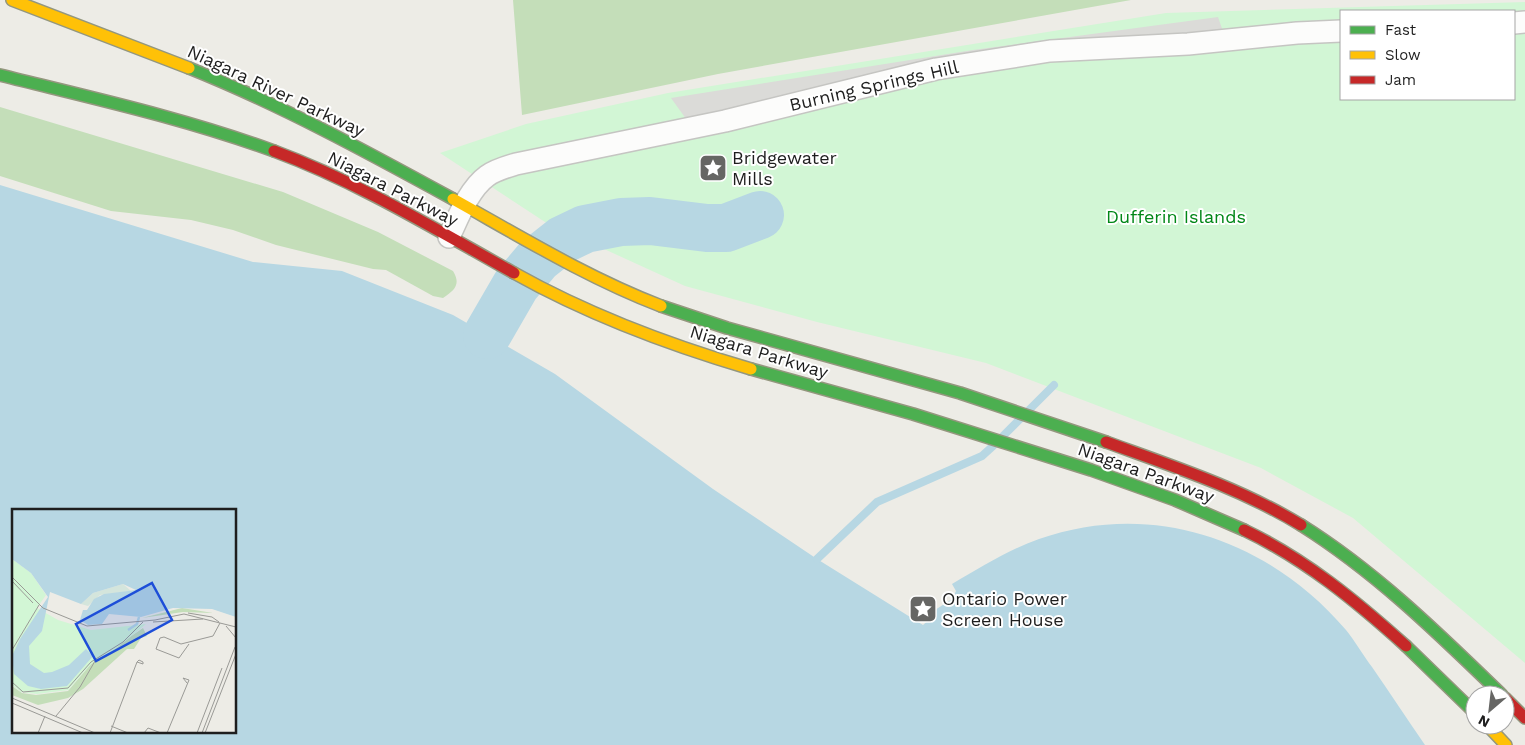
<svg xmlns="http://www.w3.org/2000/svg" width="1525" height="745" font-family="'Work Sans',sans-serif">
	<rect width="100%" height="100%" fill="#edece6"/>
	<!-- forest -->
	<g fill="#c4deb9">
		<path d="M 513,0 L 1131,0 L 718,74 L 522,115 Z"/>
		<path d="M 0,107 L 283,192 L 378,232 L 453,271 C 461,284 455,290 443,298 L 433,296 L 386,270 L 373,269 L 276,245 L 233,230 L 191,220 L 111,211 L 0,176 Z"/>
	</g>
	<!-- park -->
	<path fill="#d2f6d5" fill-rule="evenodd" d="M 1525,2 L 1525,663 L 1353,518 L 1261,468 L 986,363 L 817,322 L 685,286 L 545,222 L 440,153 L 526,124 L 668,93 L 1166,13 ZM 1341,11 L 1514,11 L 1514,99 L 1341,99 Z"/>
	<!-- parking -->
	<path fill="#dbdbd8" d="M 1218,17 L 1226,40 L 983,62 L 689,123 L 671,98 L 973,50 Z"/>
	<!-- water -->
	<path fill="#b7d7e3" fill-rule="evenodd" d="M 0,185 L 253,262 L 342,271 L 453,315 L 555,374 L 713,489 L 817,559 L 923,625 L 931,618 L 935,610 L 952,599 L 956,591 L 952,584 C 981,567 1008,550 1039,539 C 1153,499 1269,540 1346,630 C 1355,641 1363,655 1372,667 C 1390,693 1407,719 1425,745 L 0,745 ZM 14,510 L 235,510 L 235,731 L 14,731 Z"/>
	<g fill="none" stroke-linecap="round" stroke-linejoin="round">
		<!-- stream -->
		<g stroke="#b7d7e3" stroke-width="8">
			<path d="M 1029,410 L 1054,385"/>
			<path d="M 1003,436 L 1021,418"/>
			<path d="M 817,559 L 877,502 L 982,456 L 993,446"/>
		</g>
		<!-- river -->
		<path stroke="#b7d7e3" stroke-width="48" d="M 487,335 L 516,285 L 538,259 L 562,240 L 585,229 L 621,222 L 650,221 L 707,228 L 726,228 L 760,215"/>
		<defs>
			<g id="street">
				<path d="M 1514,23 L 1525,22"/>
				<path d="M 449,237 C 458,218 469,189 487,176 C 495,170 506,167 516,164 L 725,121 L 936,69 L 1050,51 L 1188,44 L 1297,33 L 1341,31"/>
			</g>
			<g id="fast">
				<path d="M 189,68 C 281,105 367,152 453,199"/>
				<path d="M 0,75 C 92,98 184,118 274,151"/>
				<path d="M 661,306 L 727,328 L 960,393 L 1106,442"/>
				<path d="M 751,369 L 913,414 L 1091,470 L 1175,500 L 1244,530"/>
				<path d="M 1301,525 C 1376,572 1439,634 1502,695"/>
				<path d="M 1406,646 L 1475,713"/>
			</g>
			<g id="slow">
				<path d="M 12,0 L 189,68"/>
				<path d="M 453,199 C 521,237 588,278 661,306"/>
				<path d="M 514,273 C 589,315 669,345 751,369"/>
				<path d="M 1487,725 L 1506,745"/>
			</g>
			<g id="jam">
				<path d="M 274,151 C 358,182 435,229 514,273"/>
				<path d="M 1106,442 C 1172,466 1240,488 1301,525"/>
				<path d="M 1244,530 C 1305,559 1356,601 1406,646"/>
				<path d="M 1505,698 L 1525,718"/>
			</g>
		</defs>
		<!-- street casing -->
		<use href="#street" stroke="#c5c5c2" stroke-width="24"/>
		<!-- fast casing -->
		<use href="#fast" stroke="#94977e" stroke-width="14"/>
		<!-- slow casing -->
		<use href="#slow" stroke="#94977e" stroke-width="14"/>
		<!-- jam casing -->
		<use href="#jam" stroke="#94977e" stroke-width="14"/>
		<!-- street -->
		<use href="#street" stroke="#fcfcfb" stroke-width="21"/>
		<!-- fast -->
		<use href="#fast" stroke="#4caf50" stroke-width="11"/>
		<!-- slow -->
		<use href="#slow" stroke="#ffc107" stroke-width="11"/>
		<!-- jam -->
		<use href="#jam" stroke="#c62828" stroke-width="11"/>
	</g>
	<!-- icons -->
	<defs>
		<symbol id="sight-square" viewBox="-11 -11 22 22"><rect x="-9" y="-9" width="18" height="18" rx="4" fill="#666664" stroke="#fff"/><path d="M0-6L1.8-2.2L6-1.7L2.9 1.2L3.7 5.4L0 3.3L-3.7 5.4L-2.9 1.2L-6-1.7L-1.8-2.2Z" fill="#fff"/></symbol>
	</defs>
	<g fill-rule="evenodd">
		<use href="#sight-square" x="697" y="152" width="32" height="32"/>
		<use href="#sight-square" x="907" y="593" width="32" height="32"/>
	</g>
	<g text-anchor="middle" stroke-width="4" stroke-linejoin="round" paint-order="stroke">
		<!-- street labels -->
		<g font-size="18" fill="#1e1e1e" stroke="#fff">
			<text transform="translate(874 86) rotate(-13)" y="6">Burning Springs Hill</text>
			<text transform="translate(276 91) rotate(25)" y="6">Niagara River Parkway</text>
			<text transform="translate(393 189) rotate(27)" y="6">Niagara Parkway</text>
			<text transform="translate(759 352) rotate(17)" y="6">Niagara Parkway</text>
			<text transform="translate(1146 473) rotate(20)" y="6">Niagara Parkway</text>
		</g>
		<!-- poi labels -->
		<g font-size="18" fill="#1e1e1e" stroke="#fff" text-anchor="start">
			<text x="732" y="164">Bridgewater<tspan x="732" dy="21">Mills</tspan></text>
			<text x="942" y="605">Ontario Power<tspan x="942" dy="21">Screen House</tspan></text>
		</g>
		<!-- park labels -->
		<g font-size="18" fill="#018717" stroke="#fff">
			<text x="1176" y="223">Dufferin Islands</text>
		</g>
	</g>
	<!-- overview -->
	<g transform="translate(12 509)">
		<rect width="224" height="224" fill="#edece6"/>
		<path d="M 170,99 L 201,104 L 171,103 L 130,109 ZM 131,119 L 135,127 L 129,129 L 122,140 L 115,140 L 71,180 L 56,189 L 26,196 L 0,186 L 0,177 L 10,184 L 24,186 L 56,182 L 79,155 Z" fill="#c4deb9"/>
		<path d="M 111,75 L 119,82 L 88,86 L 76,97 L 69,95 L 81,84 Z" fill="#d4e5dc"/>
		<path d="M 0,50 L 19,64 L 34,86 L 25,99 L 46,111 L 79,121 L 134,115 L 101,142 L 79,155 L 56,181 L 25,185 L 9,183 L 0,176 Z" fill="#d2f6d5"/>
		<path d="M 0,0 L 224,0 L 224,108 L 200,100 L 161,99 L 129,108 L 97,105 L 90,115 L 76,116 L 68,111 L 71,101 L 75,101 L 82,90 L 92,85 L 124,81 L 111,75 L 81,84 L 69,95 L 38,83 L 30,122 L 17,137 L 18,155 L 32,164 L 40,163 L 57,156 L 74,140 L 81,147 L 55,177 L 29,180 L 16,177 L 2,165 L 0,147 L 8,130 L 36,88 L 19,64 L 0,50 Z" fill="#b7d7e3"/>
		<path fill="none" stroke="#b7d7e3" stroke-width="2.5" d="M 116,121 L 125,115 L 127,108"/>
		<path fill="none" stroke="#9a9a96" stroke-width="1" d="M 0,68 L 31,99 L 75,117 L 143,111 L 172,105 L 224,118M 0,72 L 21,94M 176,104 L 200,108 L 207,113M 141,113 L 191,110M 214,117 L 224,129M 177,135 L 167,149 L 144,140 L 148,129 L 152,128 L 169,135 L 201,127 L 208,114M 0,141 L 27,96M 127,151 L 131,153 L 131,155 L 125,153 ZM 0,173 L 11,183 L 56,179 L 79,153 L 111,133 L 131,113M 0,189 L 83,224M 0,194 L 71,224M 44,207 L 68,178 L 83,152M 99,217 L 116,224M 26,224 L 33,207M 98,224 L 125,153M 132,224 L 136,219 L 149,224M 155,224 L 177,171 L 171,169 L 175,174M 185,224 L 210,159M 190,224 L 223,138M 193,224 L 224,145"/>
		<path fill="#1d4ed8" fill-opacity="0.15" stroke="#1d4ed8" stroke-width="2.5" d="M 140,74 L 160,111 L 84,152 L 64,115 Z"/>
		<rect width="224" height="224" fill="none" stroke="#1e1e1e" stroke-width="2.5"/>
	</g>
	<!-- legend -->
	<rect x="1340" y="10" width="175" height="90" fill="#ffffff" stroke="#a5a5a5"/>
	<rect x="1350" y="26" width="25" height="8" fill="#4caf50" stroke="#a5a5a5"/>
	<text x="1385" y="35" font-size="15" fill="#1e1e1e">Fast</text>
	<rect x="1350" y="51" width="25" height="8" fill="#ffc107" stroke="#a5a5a5"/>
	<text x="1385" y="60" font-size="15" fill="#1e1e1e">Slow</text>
	<rect x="1350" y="76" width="25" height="8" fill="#c62828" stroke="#a5a5a5"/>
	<text x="1385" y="85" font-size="15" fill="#1e1e1e">Jam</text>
	<!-- north arrow -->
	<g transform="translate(1490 710) rotate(208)"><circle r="24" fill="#ffffff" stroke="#a5a5a5"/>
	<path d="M0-4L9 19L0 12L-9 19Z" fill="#666664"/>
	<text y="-8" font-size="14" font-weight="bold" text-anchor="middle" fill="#1e1e1e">N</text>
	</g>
</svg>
